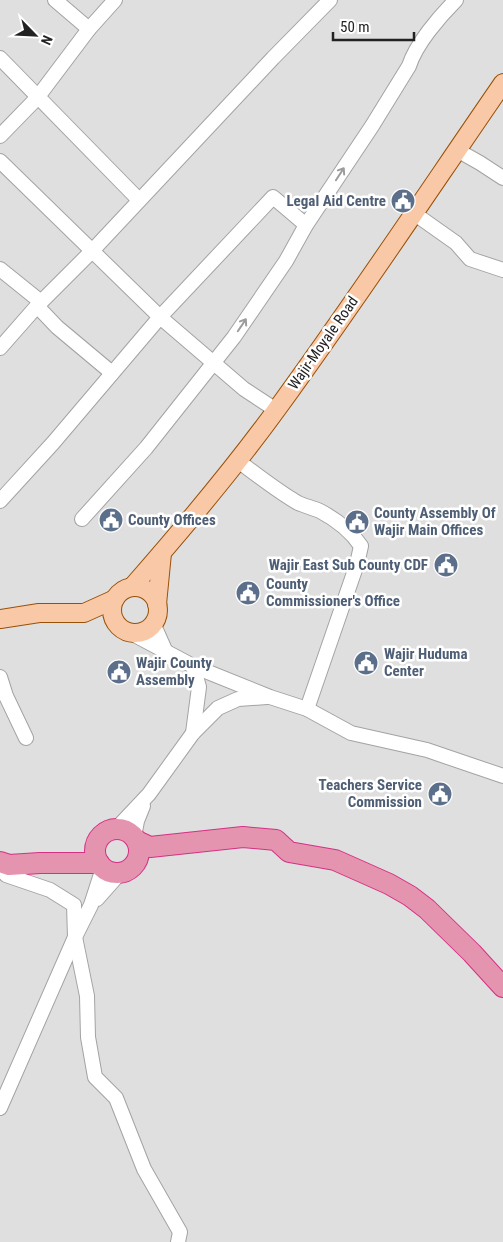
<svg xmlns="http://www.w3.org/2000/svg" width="503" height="1242" font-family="'Roboto Condensed',sans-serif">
	<rect width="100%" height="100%" fill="#f1ede9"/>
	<!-- residential -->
	<rect fill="#e0dfdf" x="0" y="0" width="503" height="1242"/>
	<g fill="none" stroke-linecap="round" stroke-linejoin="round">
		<defs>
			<g id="minor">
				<path d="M 55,0 L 89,29"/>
				<path d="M 0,58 L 139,200"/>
				<path d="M 0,136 L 37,98 L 89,29 L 115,0"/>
				<path d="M 457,150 L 480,163 L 503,178"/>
				<path d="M 0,161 L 160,317 L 244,389 L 276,410"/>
				<path d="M 415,214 L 456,243 L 470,259 L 503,270"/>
				<path d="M 0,269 L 41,302"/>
				<path d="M 37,306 L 57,327 L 112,373"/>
				<path d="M 0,348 L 37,306 L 92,251 L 273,58 L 330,0"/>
				<path d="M 237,460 C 257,475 277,491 298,503 C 305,506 313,508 320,511 C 337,520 351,531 361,546 L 357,564 L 307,709"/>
				<path d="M 0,501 L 53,443 L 160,317 L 273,197 L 306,225"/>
				<path d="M 82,519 L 146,448 L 234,337 L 286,261 L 306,225 L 372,126 L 409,66 C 416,44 439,17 456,0"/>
				<path d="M 153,623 L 165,650"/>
				<path d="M 129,632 L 193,666 L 270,697 L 307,709 L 351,733 L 427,750 L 503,776"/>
				<path d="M 0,677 L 6,696 L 26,738"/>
				<path d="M 193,733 L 199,687 L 193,666"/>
				<path d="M 116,829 L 149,794 L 193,733 L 218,708 L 238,699 L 267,697"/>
				<path d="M 134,837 L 137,821 L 143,806"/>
				<path d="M 9,865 L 6,875 L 50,890 L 74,905 L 75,937 L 87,996 L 88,1037 L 95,1077 L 116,1098 L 144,1169 L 180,1232 L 178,1242"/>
				<path d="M 97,899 L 120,873"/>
				<path d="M 0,1108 L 75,937 L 91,905 L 103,868"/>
			</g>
			<g id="major">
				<path d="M 132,587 C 182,530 232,471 277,409 C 355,302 428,192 503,83"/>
				<circle cx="135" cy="610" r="23"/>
				<path d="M 157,604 L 162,553"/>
				<path d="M 0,619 L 39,613 L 84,613 L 115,599"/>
			</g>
			<g id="highway">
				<circle cx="117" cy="851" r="22"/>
				<path d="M 137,841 L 150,847 L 243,837 L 276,840 L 289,852 L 335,860 L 389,884 L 410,896 L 427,909 L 472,953 L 503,987"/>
				<path d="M 0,862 L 9,865 L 40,863 L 99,863"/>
			</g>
		</defs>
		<!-- minor casing -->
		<use href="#minor" stroke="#a3a3a3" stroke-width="16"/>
		<!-- major casing -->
		<use href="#major" stroke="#995006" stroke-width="20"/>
		<!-- highway casing -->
		<use href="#highway" stroke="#d53084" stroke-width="22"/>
		<!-- minor -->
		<use href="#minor" stroke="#fff" stroke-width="14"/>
		<!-- major -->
		<use href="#major" stroke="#f9c8a6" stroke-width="18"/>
		<!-- highway -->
		<use href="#highway" stroke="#e594b0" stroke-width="20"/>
	</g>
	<!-- one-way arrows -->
	<defs><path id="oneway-shaft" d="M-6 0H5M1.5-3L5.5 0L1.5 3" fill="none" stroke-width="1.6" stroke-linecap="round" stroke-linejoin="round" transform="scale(1.25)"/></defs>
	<g stroke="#9c9c9c">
		<use href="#oneway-shaft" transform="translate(340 174) rotate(-57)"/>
		<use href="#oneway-shaft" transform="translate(242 325) rotate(-56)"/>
	</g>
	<!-- icons -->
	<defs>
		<symbol id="civic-disc" viewBox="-11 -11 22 22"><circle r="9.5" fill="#5c6f8a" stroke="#fff"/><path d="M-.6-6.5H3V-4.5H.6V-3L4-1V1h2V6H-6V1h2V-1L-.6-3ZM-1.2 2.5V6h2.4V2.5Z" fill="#fff"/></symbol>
	</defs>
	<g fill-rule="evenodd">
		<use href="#civic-disc" x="389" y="187" width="28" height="28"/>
		<use href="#civic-disc" x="97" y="506" width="28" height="28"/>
		<use href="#civic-disc" x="343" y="508" width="28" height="28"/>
		<use href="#civic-disc" x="432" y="551" width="28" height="28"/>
		<use href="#civic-disc" x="234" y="579" width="28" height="28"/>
		<use href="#civic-disc" x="352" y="649" width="28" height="28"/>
		<use href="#civic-disc" x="105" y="658" width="28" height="28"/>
		<use href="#civic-disc" x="426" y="780" width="28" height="28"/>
	</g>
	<g text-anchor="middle" stroke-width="5" stroke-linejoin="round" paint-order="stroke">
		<!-- service labels -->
		<g font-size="15" font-weight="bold" fill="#4e5e75" stroke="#fff" text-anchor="start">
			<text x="386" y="206" text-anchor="end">Legal Aid Centre</text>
			<text x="374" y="518">County Assembly Of<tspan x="374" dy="17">Wajir Main Offices</tspan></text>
			<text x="128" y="525">County Offices</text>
			<text x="428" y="570" text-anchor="end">Wajir East Sub County CDF</text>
			<text x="266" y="589">County<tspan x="266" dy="17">Commissioner's Office</tspan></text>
			<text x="384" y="659">Wajir Huduma<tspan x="384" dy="17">Center</tspan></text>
			<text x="136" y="668">Wajir County<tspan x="136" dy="17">Assembly</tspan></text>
			<text x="422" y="790" text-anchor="end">Teachers Service<tspan x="422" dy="17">Commission</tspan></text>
		</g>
		<!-- street labels -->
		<g font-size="15" fill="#222" stroke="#fff">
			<text transform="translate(323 343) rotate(-55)" y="5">Wajir-Moyale Road</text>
		</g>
	</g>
	<!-- north arrow -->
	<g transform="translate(35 35) rotate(114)" stroke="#ffffff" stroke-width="4" paint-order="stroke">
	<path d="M0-4L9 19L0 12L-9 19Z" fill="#222222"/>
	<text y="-8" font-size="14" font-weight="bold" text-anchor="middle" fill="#222222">N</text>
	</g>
	<!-- scale -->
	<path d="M333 32v8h81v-8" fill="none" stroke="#222222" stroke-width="2.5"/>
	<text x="340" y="32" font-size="15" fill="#222222" stroke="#ffffff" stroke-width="4" paint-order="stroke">50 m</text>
</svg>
